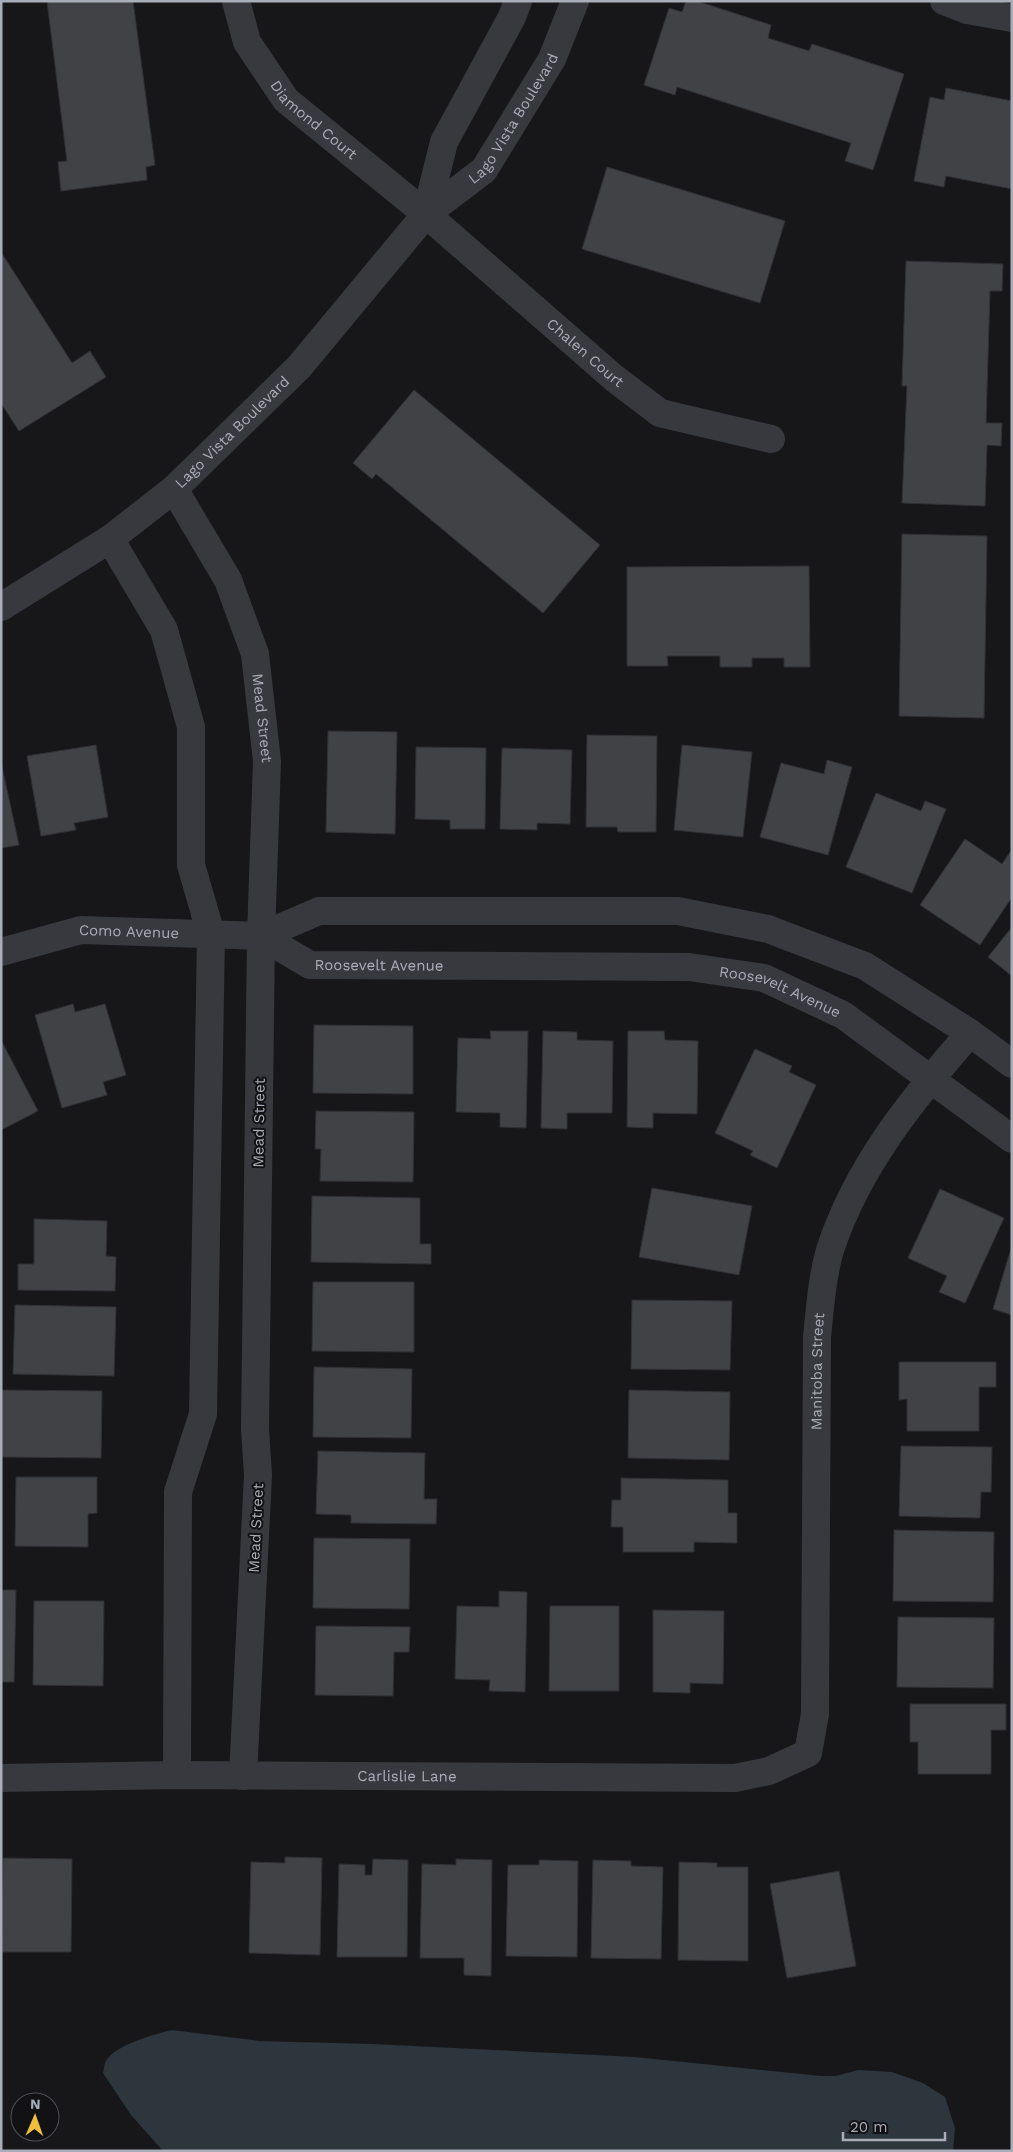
<svg xmlns="http://www.w3.org/2000/svg" width="1013" height="2152" font-family="'Work Sans',sans-serif">
	<rect width="100%" height="100%" fill="#171719"/>
	<!-- water -->
	<path fill="#2d353d" d="M 172,2030 L 259,2041 L 372,2044 L 635,2057 L 821,2076 L 836,2076 L 858,2070 L 892,2072 L 923,2083 L 945,2097 L 955,2128 L 953,2151 L 163,2151 L 131,2115 L 103,2073 C 104,2070 104,2064 106,2061 C 115,2045 155,2034 172,2030 Z"/>
	<!-- building -->
	<g fill="#414246" stroke="#313135">
		<path d="M 47,1 L 133,1 L 155,165 L 146,167 L 147,180 L 61,191 L 58,162 L 67,161 Z"/>
		<path d="M 686,1 L 697,1 L 771,25 L 768,38 L 809,51 L 812,44 L 904,74 L 873,170 L 845,161 L 851,143 L 677,87 L 675,95 L 644,85 L 669,8 L 682,12 Z"/>
		<path d="M 946,88 L 1012,101 L 1012,189 L 946,176 L 944,187 L 914,181 L 930,97 L 944,100 Z"/>
		<path d="M 607,167 L 785,221 L 760,303 L 582,249 Z"/>
		<path d="M 1,252 L 72,363 L 90,351 L 106,377 L 19,431 L 1,403 Z"/>
		<path d="M 906,261 L 1003,264 L 1002,291 L 990,291 L 986,423 L 1002,423 L 1001,446 L 987,445 L 985,506 L 902,503 L 907,386 L 902,386 Z"/>
		<path d="M 414,390 L 600,545 L 543,613 L 376,474 L 372,479 L 353,463 Z"/>
		<path d="M 902,534 L 987,536 L 984,718 L 899,716 Z"/>
		<path d="M 809,566 L 810,667 L 784,667 L 784,658 L 752,658 L 752,667 L 720,667 L 720,656 L 667,656 L 668,666 L 627,666 L 627,567 Z"/>
		<path d="M 328,731 L 397,732 L 395,834 L 326,832 Z"/>
		<path d="M 587,735 L 657,736 L 656,832 L 618,832 L 617,827 L 586,827 Z"/>
		<path d="M 96,745 L 108,817 L 74,823 L 76,830 L 41,836 L 27,756 Z"/>
		<path d="M 682,745 L 752,752 L 743,837 L 674,830 Z"/>
		<path d="M 416,747 L 486,748 L 485,829 L 450,829 L 450,820 L 415,819 Z"/>
		<path d="M 502,748 L 572,750 L 570,824 L 537,823 L 537,830 L 500,829 Z"/>
		<path d="M 827,760 L 852,767 L 828,855 L 760,837 L 781,763 L 824,774 Z"/>
		<path d="M 1,762 L 19,845 L 1,848 Z"/>
		<path d="M 876,793 L 921,811 L 925,801 L 946,809 L 912,893 L 846,867 Z"/>
		<path d="M 965,839 L 1002,864 L 1010,852 L 1012,853 L 1012,897 L 980,945 L 920,905 Z"/>
		<path d="M 1012,927 L 1012,976 L 988,957 Z"/>
		<path d="M 73,1004 L 75,1012 L 105,1004 L 126,1075 L 103,1082 L 107,1095 L 62,1108 L 35,1015 Z"/>
		<path d="M 314,1025 L 413,1026 L 413,1094 L 313,1093 Z"/>
		<path d="M 490,1031 L 528,1031 L 526,1128 L 500,1127 L 500,1113 L 456,1112 L 458,1038 L 491,1039 Z"/>
		<path d="M 543,1031 L 577,1032 L 577,1040 L 613,1041 L 612,1113 L 567,1113 L 567,1129 L 541,1128 Z"/>
		<path d="M 628,1031 L 664,1031 L 665,1040 L 698,1041 L 697,1114 L 653,1113 L 653,1128 L 627,1127 Z"/>
		<path d="M 1,1040 L 38,1111 L 1,1130 Z"/>
		<path d="M 755,1049 L 792,1066 L 789,1072 L 816,1085 L 777,1168 L 750,1155 L 753,1151 L 715,1133 Z"/>
		<path d="M 316,1111 L 414,1112 L 413,1182 L 320,1181 L 321,1149 L 315,1149 Z"/>
		<path d="M 652,1188 L 752,1206 L 739,1275 L 639,1257 Z"/>
		<path d="M 940,1189 L 1004,1218 L 965,1303 L 939,1292 L 947,1276 L 908,1258 Z"/>
		<path d="M 312,1196 L 420,1198 L 420,1244 L 431,1244 L 431,1264 L 311,1262 Z"/>
		<path d="M 34,1219 L 107,1221 L 106,1256 L 116,1257 L 115,1291 L 18,1290 L 18,1264 L 34,1264 Z"/>
		<path d="M 1012,1245 L 1012,1315 L 993,1309 Z"/>
		<path d="M 313,1282 L 414,1282 L 414,1352 L 312,1351 Z"/>
		<path d="M 632,1300 L 732,1301 L 730,1370 L 631,1369 Z"/>
		<path d="M 15,1305 L 116,1307 L 114,1376 L 13,1374 Z"/>
		<path d="M 899,1362 L 996,1362 L 996,1387 L 979,1387 L 979,1431 L 907,1431 L 907,1399 L 899,1400 Z"/>
		<path d="M 314,1367 L 412,1369 L 411,1438 L 313,1437 Z"/>
		<path d="M 1,1390 L 102,1391 L 101,1458 L 1,1457 Z"/>
		<path d="M 629,1390 L 730,1392 L 729,1460 L 628,1458 Z"/>
		<path d="M 901,1446 L 992,1447 L 991,1492 L 981,1492 L 980,1518 L 899,1516 Z"/>
		<path d="M 318,1451 L 425,1453 L 424,1499 L 437,1499 L 436,1524 L 351,1523 L 351,1515 L 316,1514 Z"/>
		<path d="M 16,1477 L 97,1477 L 97,1513 L 88,1514 L 88,1547 L 15,1546 Z"/>
		<path d="M 621,1478 L 728,1480 L 728,1513 L 737,1513 L 737,1543 L 694,1542 L 694,1552 L 623,1552 L 623,1527 L 611,1527 L 612,1500 L 621,1500 Z"/>
		<path d="M 894,1530 L 994,1532 L 993,1602 L 893,1601 Z"/>
		<path d="M 314,1538 L 410,1539 L 409,1609 L 313,1608 Z"/>
		<path d="M 1,1590 L 16,1590 L 14,1682 L 1,1682 Z"/>
		<path d="M 499,1591 L 527,1592 L 525,1692 L 489,1691 L 490,1680 L 455,1679 L 457,1606 L 499,1607 Z"/>
		<path d="M 34,1601 L 104,1601 L 103,1686 L 33,1685 Z"/>
		<path d="M 550,1606 L 619,1606 L 619,1691 L 549,1691 Z"/>
		<path d="M 653,1610 L 724,1611 L 723,1684 L 690,1683 L 690,1693 L 653,1692 Z"/>
		<path d="M 898,1617 L 994,1618 L 993,1688 L 897,1687 Z"/>
		<path d="M 316,1626 L 410,1627 L 409,1652 L 394,1652 L 393,1696 L 315,1695 Z"/>
		<path d="M 910,1704 L 1006,1704 L 1006,1730 L 991,1730 L 991,1774 L 918,1774 L 918,1742 L 910,1742 Z"/>
		<path d="M 285,1857 L 322,1858 L 320,1955 L 249,1953 L 251,1862 L 285,1863 Z"/>
		<path d="M 3,1858 L 72,1859 L 71,1952 L 2,1952 Z"/>
		<path d="M 373,1859 L 408,1860 L 407,1957 L 337,1957 L 339,1864 L 365,1865 L 365,1875 L 372,1875 Z"/>
		<path d="M 456,1859 L 492,1860 L 491,1976 L 464,1975 L 464,1958 L 420,1958 L 422,1864 L 456,1865 Z"/>
		<path d="M 539,1860 L 578,1861 L 577,1957 L 506,1956 L 508,1865 L 539,1865 Z"/>
		<path d="M 593,1860 L 631,1861 L 631,1866 L 663,1867 L 661,1959 L 591,1958 Z"/>
		<path d="M 679,1862 L 717,1863 L 717,1867 L 748,1867 L 748,1961 L 678,1960 Z"/>
		<path d="M 839,1871 L 856,1966 L 787,1978 L 770,1884 Z"/>
	</g>
	<g fill="none" stroke-linecap="round" stroke-linejoin="round">
		<!-- minor -->
		<g stroke="#38393e" stroke-width="28">
			<path id="s1" d="M 236,1 L 247,42 L 286,100 L 426,214 L 614,378 L 660,413 L 771,439"/>
			<path d="M 944,1 L 967,10 L 1012,18"/>
			<path d="M 426,214 L 444,142 L 512,17 L 518,1"/>
			<path id="s2" d="M 174,489 L 228,580 L 255,654 L 267,761 L 261,936 L 255,1429 L 258,1475 L 243,1776"/>
			<path d="M 110,539 L 164,630 L 191,727 L 191,865 L 211,934 L 203,1414 L 178,1492 L 177,1775"/>
			<path id="s3" d="M 1,607 L 110,539 L 174,489 L 299,367 L 426,214 L 484,170 L 552,59 L 575,1"/>
			<path id="s4" d="M 261,936 L 310,965 L 689,967 L 764,978 L 843,1015 L 1012,1139"/>
			<path id="s5" d="M 1,952 L 81,930 L 261,936 L 319,911 L 678,911 L 768,929 L 865,966 L 970,1033 L 1012,1064"/>
			<path id="s6" d="M 1,1778 L 177,1775 L 735,1778 L 769,1771 L 808,1753 L 815,1714 L 817,1337 C 820,1308 822,1278 830,1250 C 857,1167 913,1098 970,1033"/>
		</g>
	</g>
	<g text-anchor="middle" stroke-width="4" stroke-linejoin="round" paint-order="stroke">
		<!-- street labels -->
		<g font-size="15" fill="#a9adb8" stroke="#121214">
			<text dy="5" stroke="none"><textPath href="#s3" startOffset="715">Lago Vista Boulevard</textPath></text>
			<text dy="5" stroke="none"><textPath href="#s1" startOffset="146">Diamond Court</textPath></text>
			<text dy="5" stroke="none"><textPath href="#s1" startOffset="504">Chalen Court</textPath></text>
			<text dy="5" stroke="none"><textPath href="#s3" startOffset="291">Lago Vista Boulevard</textPath></text>
			<text dy="5" stroke="none"><textPath href="#s2" startOffset="249">Mead Street</textPath></text>
			<text dy="5" stroke="none"><textPath href="#s5" startOffset="131">Como Avenue</textPath></text>
			<text dy="5" stroke="none"><textPath href="#s4" startOffset="126">Roosevelt Avenue</textPath></text>
			<text dy="5" stroke="none"><textPath href="#s4" startOffset="531">Roosevelt Avenue</textPath></text>
			<text transform="translate(259 1123) rotate(-89)" y="5">Mead Street</text>
			<text dy="5" stroke="none"><textPath href="#s6" startOffset="1194">Manitoba Street</textPath></text>
			<text transform="translate(256 1528) rotate(-87)" y="5">Mead Street</text>
			<text dy="5" stroke="none"><textPath href="#s6" startOffset="406">Carlislie Lane</textPath></text>
		</g>
	</g>
	<!-- border -->
	<rect width="1013" height="2152" fill="none" stroke="#a9adb8" stroke-width="5"/>
	<!-- north arrow -->
	<g transform="translate(35 2117) rotate(2)"><circle r="24" fill="#121214" stroke="#4e5056"/>
	<path d="M0-4L9 19L0 12L-9 19Z" fill="#edbd3b"/>
	<text y="-8" font-size="14" font-weight="bold" text-anchor="middle" fill="#a9adb8">N</text>
	</g>
	<!-- scale -->
	<path d="M843 2132v8h102v-8" fill="none" stroke="#a9adb8" stroke-width="2.5"/>
	<text x="850" y="2132" font-size="15" fill="#a9adb8" stroke="#121214" stroke-width="4" paint-order="stroke">20 m</text>
</svg>
